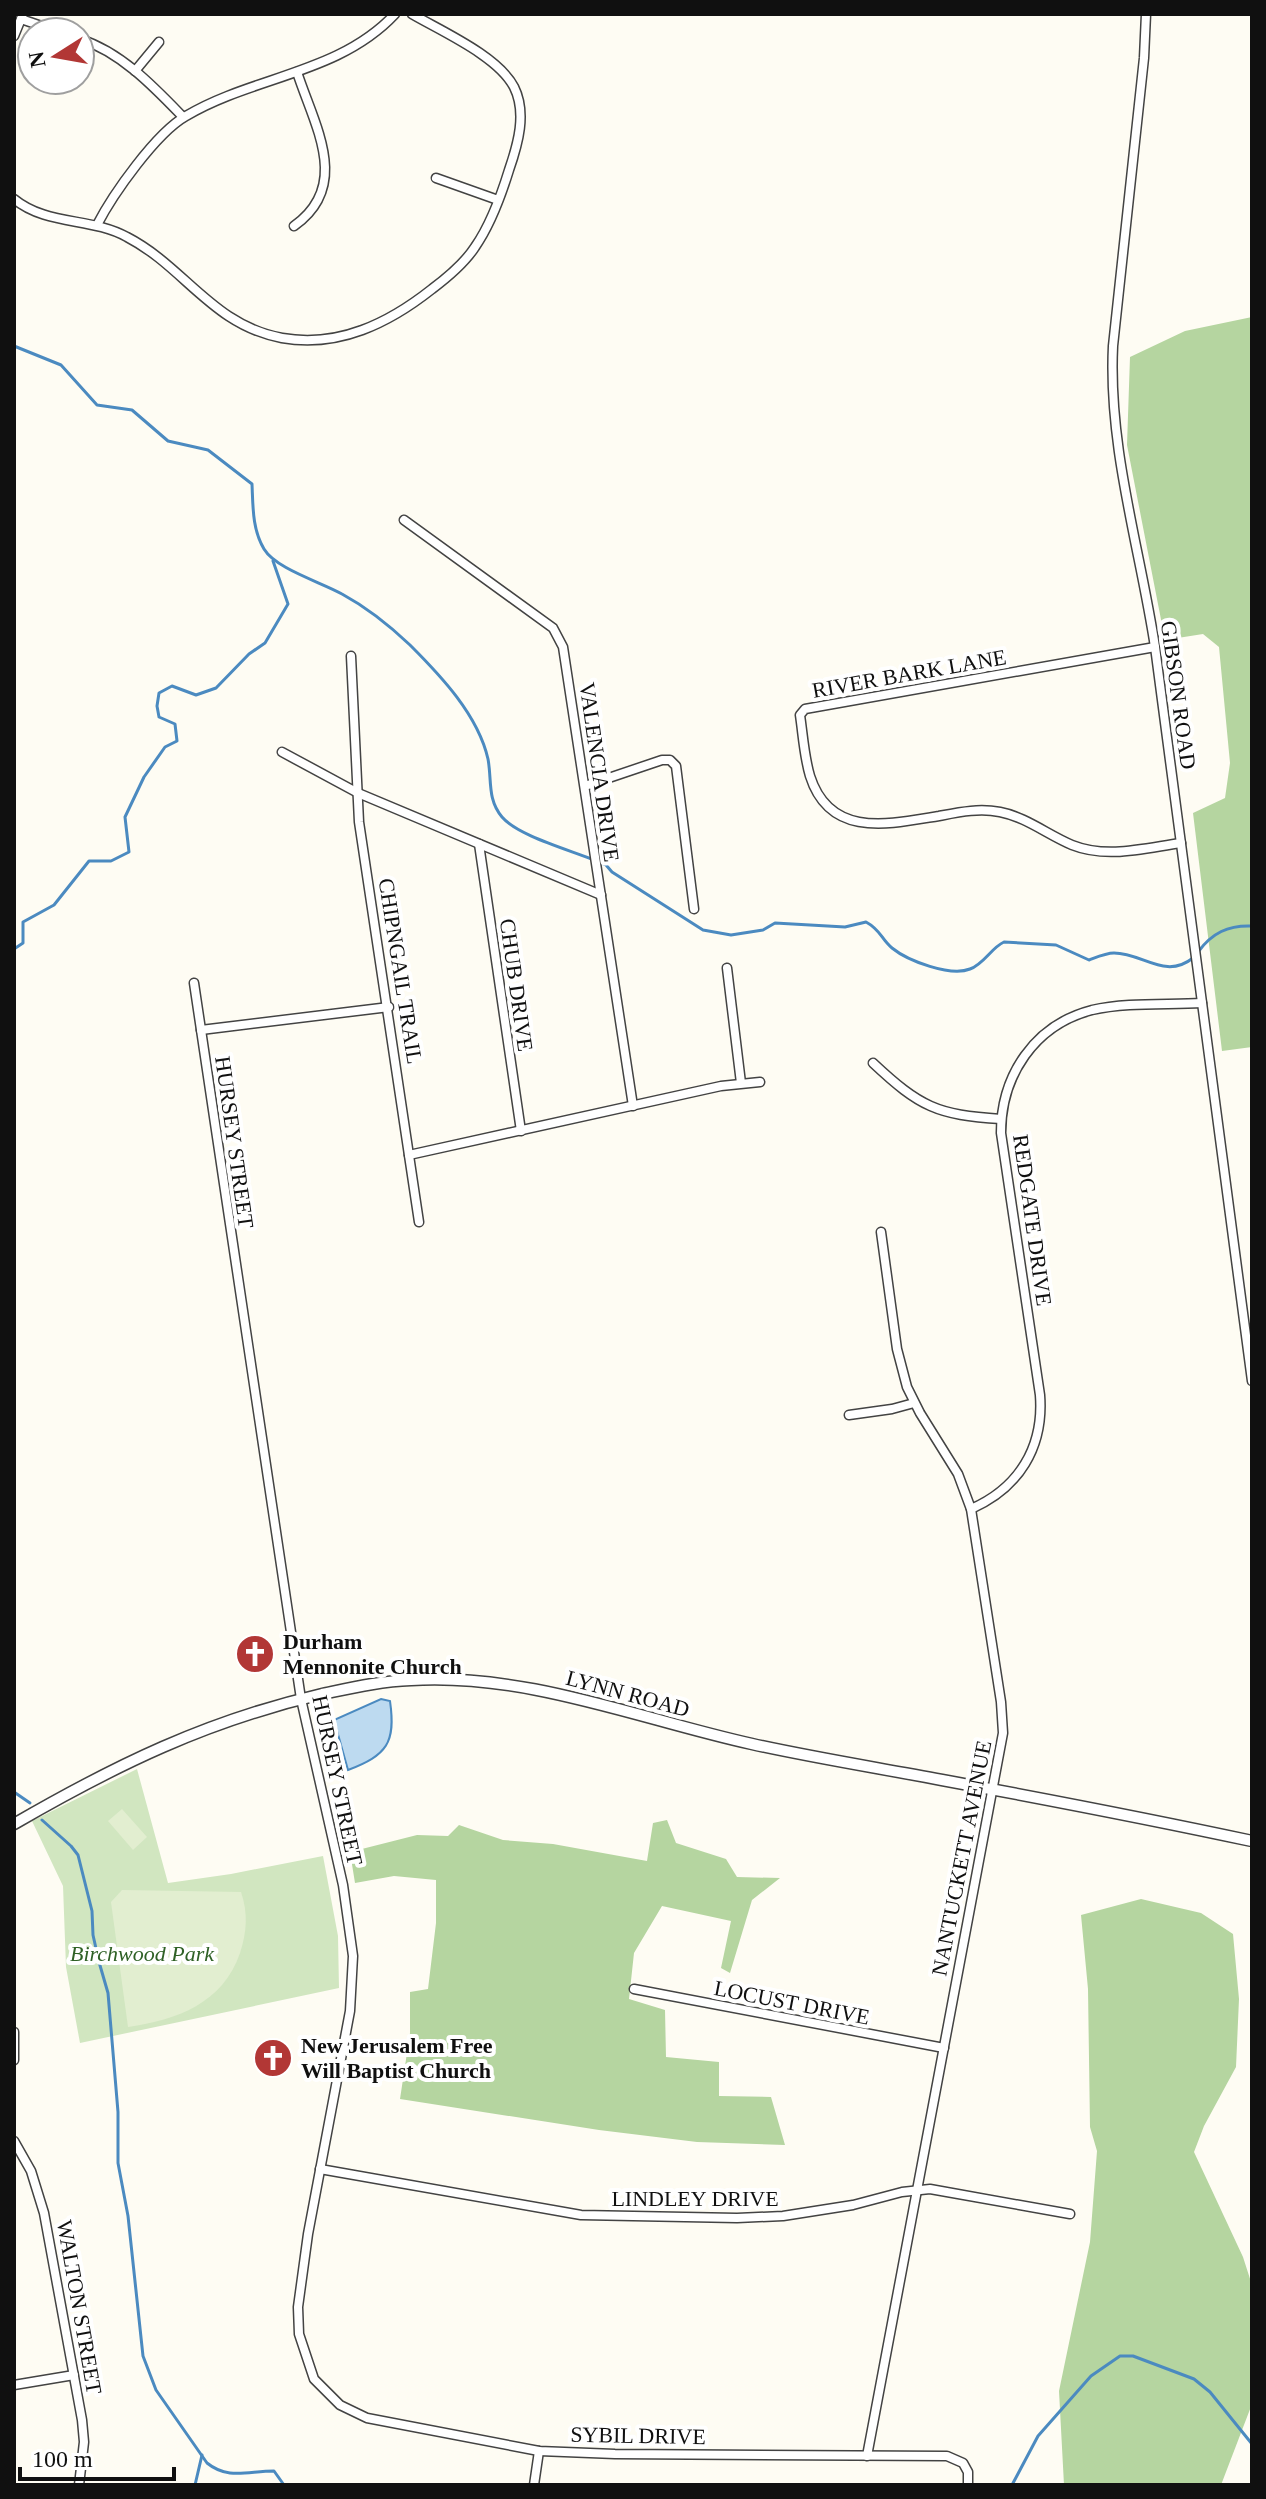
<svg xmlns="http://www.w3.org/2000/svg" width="1266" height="2499" font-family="Georgia,serif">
	<rect width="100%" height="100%" fill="#fefcf3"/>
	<!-- green -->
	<path fill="#d1e6c0" d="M 137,1769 L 168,1883 L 231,1874 L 323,1856 L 338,1936 L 339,1988 L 80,2043 L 66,1967 L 63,1886 L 32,1821 Z"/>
	<!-- forest -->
	<g fill="#b5d5a0">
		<path d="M 1252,317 L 1252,1047 L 1222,1051 L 1193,813 L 1225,798 L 1230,763 L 1219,647 L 1203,634 L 1165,640 L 1127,445 L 1130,357 L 1185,331 Z"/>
		<path d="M 667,1820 L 676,1843 L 726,1859 L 737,1877 L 780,1878 L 752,1900 L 730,1973 L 721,1968 L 731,1921 L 662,1906 L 634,1953 L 629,1999 L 665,2010 L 666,2057 L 719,2062 L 719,2096 L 771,2097 L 785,2145 L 697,2142 L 599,2130 L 400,2099 L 410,2033 L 410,1992 L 428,1989 L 436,1923 L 436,1880 L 394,1876 L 355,1883 L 350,1852 L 417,1835 L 448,1836 L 459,1825 L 503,1840 L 553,1844 L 647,1861 L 653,1823 Z"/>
		<path d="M 1141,1899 L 1201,1913 L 1233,1934 L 1239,1999 L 1236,2067 L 1204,2126 L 1194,2152 L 1243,2257 L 1252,2285 L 1252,2404 L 1221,2485 L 1064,2485 L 1059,2391 L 1090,2242 L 1097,2151 L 1090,2127 L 1088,1989 L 1081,1915 Z"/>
	</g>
	<!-- pitch -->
	<g fill="#e2eed0">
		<path d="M 122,1809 L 147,1837 L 133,1850 L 108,1821 Z"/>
		<path d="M 122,1890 L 241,1892 C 248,1913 247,1931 240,1953 C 223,2003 177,2020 128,2027 L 111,1902 Z"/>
	</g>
	<!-- water -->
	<path fill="#bddaf0" stroke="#4b8ac0" stroke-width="2" d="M 381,1699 L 390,1701 C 396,1743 387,1755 348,1770 L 334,1720 Z"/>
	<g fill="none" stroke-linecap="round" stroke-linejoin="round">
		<!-- stream -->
		<g stroke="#4b8ac0" stroke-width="3">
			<path d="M 14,346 L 61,365 L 97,405 L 132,410 L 168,441 L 208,450 L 252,484 C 253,505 252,529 264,549 C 276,569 321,582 342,594 C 366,607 390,626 410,645 C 441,676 478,715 488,759 C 492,780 487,799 502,817 C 520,838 579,852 606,865 L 612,872 L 703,930 L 731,935 L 763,930 L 775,923 L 845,927 L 866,922 C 881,930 881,939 892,948 C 908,961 951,977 970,969 C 984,964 991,948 1004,942 L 1056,945 L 1089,960 C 1097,957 1106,953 1114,953 C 1143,953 1165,980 1193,958"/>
			<path d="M 14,949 L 23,943 L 23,922 L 54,905 L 89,861 L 111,861 L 129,852 L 125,817 L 144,777 L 165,747 L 177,741 L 175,724 L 159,717 L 157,706 L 159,693 L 172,686 L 196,695 L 216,688 L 249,654 L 265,643 L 288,604 L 273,561"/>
			<path d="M 1198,952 C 1212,933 1228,925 1252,926"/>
			<path d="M 14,1792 L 30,1803"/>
			<path d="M 42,1820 L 71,1846 L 78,1855 L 92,1911 L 93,1935 L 99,1962 L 108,1993 L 118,2112 L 118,2163 L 128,2216 L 143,2356 L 156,2390 L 207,2463 C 228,2480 248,2471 274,2471 L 284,2485"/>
			<path d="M 195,2485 L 202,2455"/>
			<path d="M 1012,2485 L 1038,2436 L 1091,2376 L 1120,2356 L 1133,2356 L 1194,2379 L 1210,2392 L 1252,2444"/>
		</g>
		<defs>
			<g id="minor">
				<path d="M 1146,14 L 1144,58 L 1113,346 C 1108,448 1140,548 1155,647 L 1252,1381"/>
				<path d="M 21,19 L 59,32"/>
				<path d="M 14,36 L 23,14"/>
				<path d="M 80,39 C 121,52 154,87 183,117"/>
				<path d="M 135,71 L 159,42"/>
				<path d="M 436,178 L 498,200"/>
				<path d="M 14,199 C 47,226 91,217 127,237 C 185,267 212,325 282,338 C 339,348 389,323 432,289 C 448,277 464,264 475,247 C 491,224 501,196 509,170 C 518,144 527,113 514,87 C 498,56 441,31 412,14"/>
				<path d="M 97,225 C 113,194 156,133 186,116 C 253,76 339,74 395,14"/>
				<path d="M 294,226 C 352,185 314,125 297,72"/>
				<path d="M 404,520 L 553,628 L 563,647 L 633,1106"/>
				<path d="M 1155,647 L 805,709 L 800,715 C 803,735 804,756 810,776 C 830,839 890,824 939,816 C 960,812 979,808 1000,812 C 1026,817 1048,835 1072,845 C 1107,859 1145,848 1181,843"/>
				<path d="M 351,656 L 359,822 L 419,1222"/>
				<path d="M 282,752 L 358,793 L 601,895"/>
				<path d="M 585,786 L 662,760 L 670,760 L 676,766 L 694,909"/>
				<path d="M 479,844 L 521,1131"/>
				<path d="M 727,968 L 741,1083"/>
				<path d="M 194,983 L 301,1699 L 343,1885 L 353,1956 L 350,2011 L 308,2234 L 298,2307 L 299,2334 L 314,2379 L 340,2405 L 367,2418 L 539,2451 L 615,2454 L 947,2456 L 963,2463 L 968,2472 L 968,2485"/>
				<path d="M 201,1030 L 389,1007"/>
				<path d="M 873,1063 C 920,1107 937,1115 1001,1119"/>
				<path d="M 409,1155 L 721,1086 L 760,1082"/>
				<path d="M 849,1415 L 892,1409 L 914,1403"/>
				<path d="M 971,1509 C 1019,1488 1044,1447 1040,1395 L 1001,1133 C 1001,1076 1034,1025 1092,1010 C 1127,1002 1167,1005 1202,1003"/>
				<path d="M 634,1989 L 944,2048"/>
				<path d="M 14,2032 L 14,2060"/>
				<path d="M 14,2141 L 31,2171 L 44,2213 L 82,2420 L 84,2442 L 79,2485"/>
				<path d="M 320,2169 L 581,2215 L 737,2218 L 783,2216 L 853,2205 L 902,2192 L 930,2189 L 1070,2214"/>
				<path d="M 14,2385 L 74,2375"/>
				<path d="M 867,2456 L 1003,1733 L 1001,1702 L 971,1509 L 958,1474 L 920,1413 L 907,1387 L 897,1349 L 881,1232"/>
				<path d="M 534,2485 L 539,2451"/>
			</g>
			<path id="tertiary" d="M 14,1824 C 116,1765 206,1721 322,1694 C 351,1688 381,1681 411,1680 C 528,1673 639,1719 752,1744 C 815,1758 879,1768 942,1780 C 1045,1799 1149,1819 1252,1841"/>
		</defs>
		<!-- minor casing -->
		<use href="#minor" stroke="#434343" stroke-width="11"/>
		<!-- tertiary casing -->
		<use href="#tertiary" stroke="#434343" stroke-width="13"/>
		<!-- minor -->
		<use href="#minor" stroke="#fff" stroke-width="8"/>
		<!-- tertiary -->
		<use href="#tertiary" stroke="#fff" stroke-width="10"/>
	</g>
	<!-- icons -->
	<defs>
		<symbol id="church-disc" viewBox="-11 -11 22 22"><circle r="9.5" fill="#b23735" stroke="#fff"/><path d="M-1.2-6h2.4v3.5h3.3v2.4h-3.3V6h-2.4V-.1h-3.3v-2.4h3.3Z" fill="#fff"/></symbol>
	</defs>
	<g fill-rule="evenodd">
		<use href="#church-disc" x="233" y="1632" width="44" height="44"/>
		<use href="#church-disc" x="251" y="2036" width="44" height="44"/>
	</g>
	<g text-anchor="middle" stroke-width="8" stroke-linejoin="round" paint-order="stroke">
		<!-- street labels -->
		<g font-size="22" fill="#101010" stroke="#fff">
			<text transform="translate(909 673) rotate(-10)" y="8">RIVER BARK LANE</text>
			<text transform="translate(1179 695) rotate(82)" y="8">GIBSON ROAD</text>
			<text transform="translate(600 772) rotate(82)" y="8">VALENCIA DRIVE</text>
			<text transform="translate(401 971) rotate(81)" y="8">CHIPNGAIL TRAIL</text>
			<text transform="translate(517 985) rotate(82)" y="8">CHUB DRIVE</text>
			<text transform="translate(235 1142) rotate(82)" y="8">HURSEY STREET</text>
			<text transform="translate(1033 1220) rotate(82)" y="8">REDGATE DRIVE</text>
			<text transform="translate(628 1693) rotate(15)" y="8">LYNN ROAD</text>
			<text transform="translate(338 1780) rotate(78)" y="8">HURSEY STREET</text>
			<text transform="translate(961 1858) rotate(-79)" y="8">NANTUCKETT AVENUE</text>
			<text transform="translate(792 2002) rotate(11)" y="8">LOCUST DRIVE</text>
			<text x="695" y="2206">LINDLEY DRIVE</text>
			<text transform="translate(80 2307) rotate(80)" y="8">WALTON STREET</text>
			<text transform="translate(638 2435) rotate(1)" y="8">SYBIL DRIVE</text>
		</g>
		<!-- poi labels -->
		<g font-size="22" font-weight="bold" fill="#101010" stroke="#fff" text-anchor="start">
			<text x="283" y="1649">Durham<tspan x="283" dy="25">Mennonite Church</tspan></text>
			<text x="301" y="2053">New Jerusalem Free<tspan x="301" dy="25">Will Baptist Church</tspan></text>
		</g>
		<!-- park labels -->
		<g font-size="22" font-style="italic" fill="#2f6126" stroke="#fff">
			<text x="142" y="1961">Birchwood Park</text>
		</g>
	</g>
	<!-- border -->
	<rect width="1266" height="2499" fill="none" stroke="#101010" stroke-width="32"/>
	<!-- north arrow -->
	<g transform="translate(56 56) rotate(259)"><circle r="38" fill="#ffffff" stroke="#9f9f9f" stroke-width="2"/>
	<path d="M0-6L14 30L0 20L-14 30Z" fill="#b23735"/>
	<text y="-12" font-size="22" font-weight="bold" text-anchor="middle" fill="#101010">N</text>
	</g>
	<!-- scale -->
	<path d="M20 2467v12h154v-12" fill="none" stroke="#101010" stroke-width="4"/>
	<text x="32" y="2467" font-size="24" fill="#101010" stroke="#ffffff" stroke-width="6" paint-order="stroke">100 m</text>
</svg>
